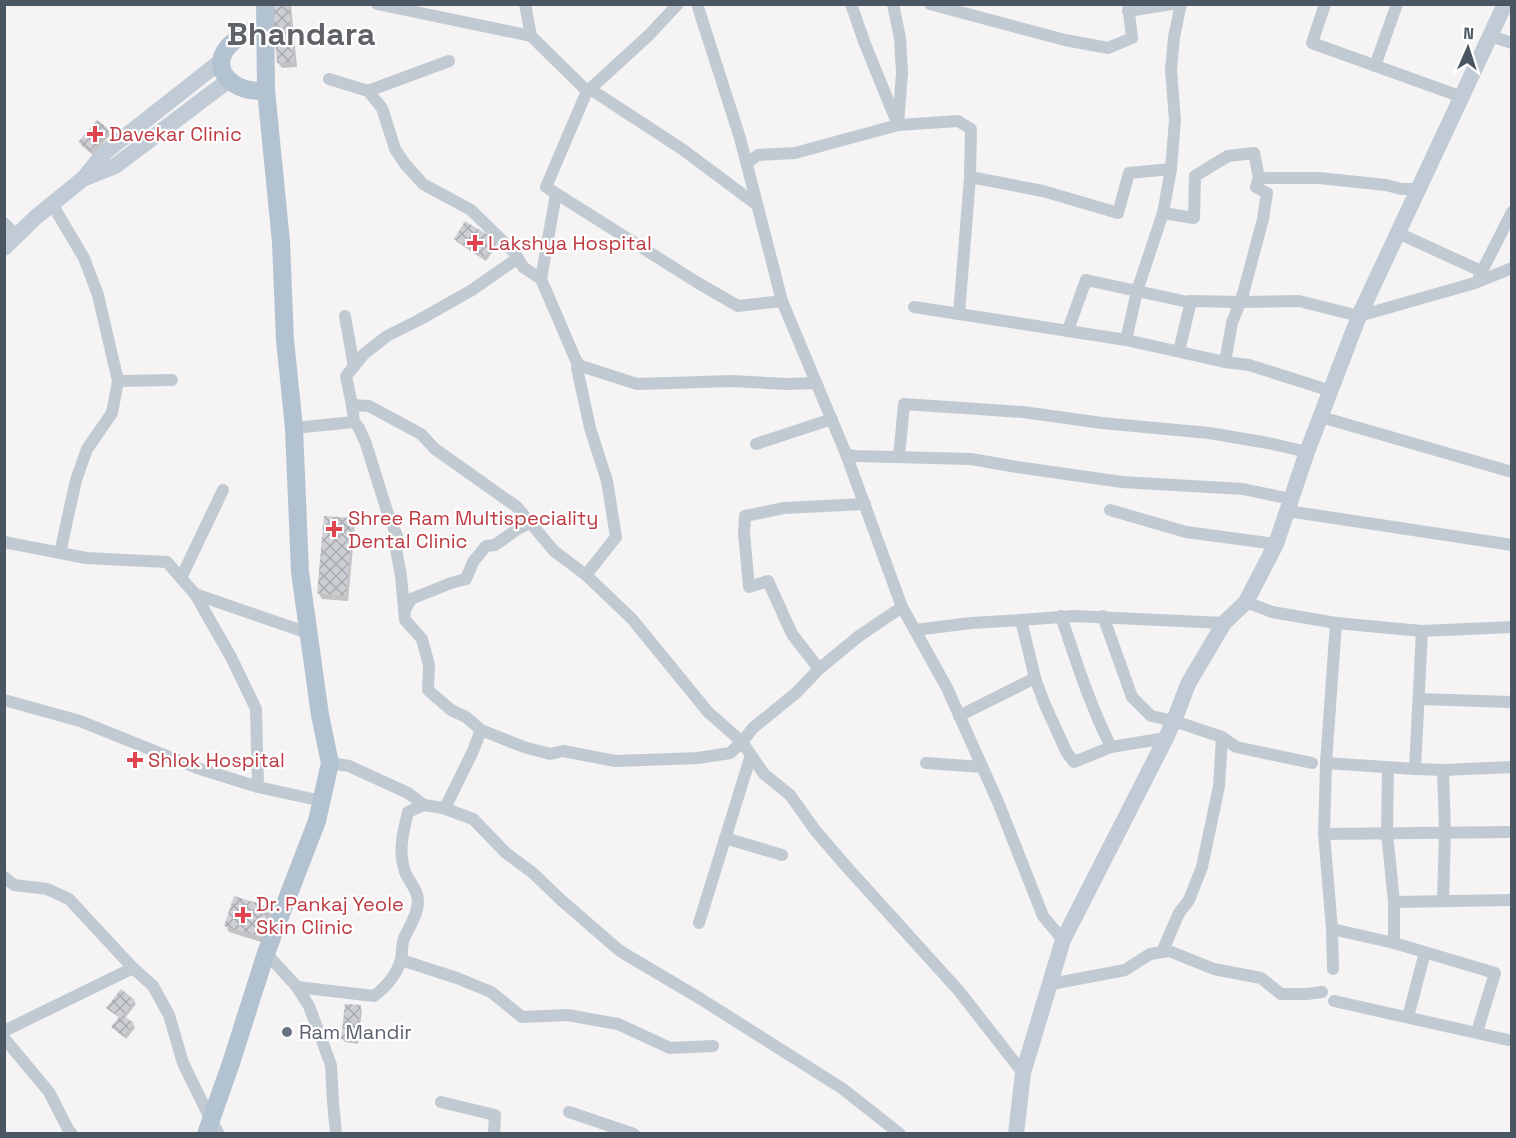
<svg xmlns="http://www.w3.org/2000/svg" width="1516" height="1138" font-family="'Space Grotesk',sans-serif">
	<defs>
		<pattern id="building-cross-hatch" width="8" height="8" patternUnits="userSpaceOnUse" patternTransform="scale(1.5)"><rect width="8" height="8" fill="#cdcfd5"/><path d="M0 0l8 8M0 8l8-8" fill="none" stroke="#a8abb0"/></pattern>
	</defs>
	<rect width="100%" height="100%" fill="#f5f3f3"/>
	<!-- shadow -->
	<g fill="#0003">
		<path d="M 273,4 L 291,4 L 297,67 L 282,68 L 278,63 Z"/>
		<path d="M 108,131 L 110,135 L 93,155 L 82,146 L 80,142 Z"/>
		<path d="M 455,239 L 495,241 L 497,245 L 486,261 L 457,242 Z"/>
		<path d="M 352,519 L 355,525 L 348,601 L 322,599 L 318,593 Z"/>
		<path d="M 269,908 L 273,914 L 264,943 L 229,932 L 226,926 Z"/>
		<path d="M 134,1001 L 136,1004 L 125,1018 L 133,1024 L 135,1028 L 126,1039 L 115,1030 L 113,1027 L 120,1018 L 110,1011 L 108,1008 Z"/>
		<path d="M 360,1007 L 362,1010 L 358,1044 L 345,1042 L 343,1039 Z"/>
	</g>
	<!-- building -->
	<g fill="url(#building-cross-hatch)">
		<path d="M 272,4 L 289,4 L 294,62 L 277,63 Z"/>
		<path d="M 97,120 L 110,130 L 91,152 L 78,142 Z"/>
		<path d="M 465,221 L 496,240 L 484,258 L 454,239 Z"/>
		<path d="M 324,516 L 353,518 L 346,596 L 317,593 Z"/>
		<path d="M 234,896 L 270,907 L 261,937 L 224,926 Z"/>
		<path d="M 121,989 L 135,1000 L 123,1015 L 134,1023 L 123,1036 L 111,1027 L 119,1017 L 106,1008 Z"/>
		<path d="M 345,1004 L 361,1005 L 356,1041 L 341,1039 Z"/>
	</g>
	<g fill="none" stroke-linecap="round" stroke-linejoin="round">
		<!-- street -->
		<g stroke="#c1cad2" stroke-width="12">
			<path d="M 377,4 L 531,36 L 587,91 L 590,89"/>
			<path d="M 525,4 L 531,36"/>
			<path d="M 678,4 L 649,35 L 590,89 L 682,149 L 757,205"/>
			<path d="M 697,4 L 740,138 L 782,301 L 846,454 L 902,607 L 947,688 L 998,802 L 1043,916 L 1063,940"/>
			<path d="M 851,4 L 865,44 L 898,125 L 902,73 L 900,38 L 893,4"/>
			<path d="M 930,4 L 1065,40 L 1108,48 L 1132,38 L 1128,4"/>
			<path d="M 1325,4 L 1312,43 L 1462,97"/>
			<path d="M 1128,11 L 1172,4"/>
			<path d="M 1491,36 L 1512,43"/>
			<path d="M 1375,66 L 1397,4"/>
			<path d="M 329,79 L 368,91 L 382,108 L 395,149 L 405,164 L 423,184 L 471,210 L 514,252 L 523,267 L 541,279 L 578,365 L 637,384 L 732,381 L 787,384 L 816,383"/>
			<path d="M 368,91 L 449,61"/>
			<path d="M 587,91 L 546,187 L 698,283 L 738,306 L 782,301"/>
			<path d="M 747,163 L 758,155 L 795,153 L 898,125 L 958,121 L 971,129 L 970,177 L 1043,191 L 1118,213 L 1129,173 L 1171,169 L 1163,213 L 1194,218 L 1195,176 L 1228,156 L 1254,153 L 1259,178 L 1319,178 L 1386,185 L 1401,189 L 1418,189"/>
			<path d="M 1171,169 L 1175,120 L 1171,70 L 1174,37 L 1181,4"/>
			<path d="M 52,204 L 84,258 L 98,295 L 118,381 L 112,413 L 87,449 L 76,480 L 60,553"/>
			<path d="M 4,223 L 17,236"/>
			<path d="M 1398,233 L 1481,271"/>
			<path d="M 1479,277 L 1512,212"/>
			<path d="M 541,279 L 556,194"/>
			<path d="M 914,307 L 1126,340 L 1225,362 L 1249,365 L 1331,391"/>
			<path d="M 959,314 L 970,177"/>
			<path d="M 345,316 L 354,367"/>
			<path d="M 1068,330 L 1086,280 L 1188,302 L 1191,301"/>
			<path d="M 1126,340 L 1137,291 L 1163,213"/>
			<path d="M 1179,351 L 1191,301 L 1240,302 L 1299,301 L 1359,316 L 1475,283 L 1512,268"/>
			<path d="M 1225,362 L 1232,323 L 1243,294 L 1263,219 L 1267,193 L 1256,187 L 1259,178"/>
			<path d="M 578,363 L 577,368 L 590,428 L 607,481 L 616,537 L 586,575"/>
			<path d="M 118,381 L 172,380"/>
			<path d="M 352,405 L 346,376 L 364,354 L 387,336 L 419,320 L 472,290 L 518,258"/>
			<path d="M 1321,417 L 1512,472"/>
			<path d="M 354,422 L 359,428 L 366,444 L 387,511 L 397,536 L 396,549 L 401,576 L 405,620 L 422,639 L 429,665 L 428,690 L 451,710 L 466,717 L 481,730"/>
			<path d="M 294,428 L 354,422 L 352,405 L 369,406 L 421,434 L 435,449 L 517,507 L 554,551 L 586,575 L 632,619 L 708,712 L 742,742 L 753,728 L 797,692 L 819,669 L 859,636 L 902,607"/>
			<path d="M 756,444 L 832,419"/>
			<path d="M 846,454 L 855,456 L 971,459 L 1017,467 L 1122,482 L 1243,489 L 1291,499"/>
			<path d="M 899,457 L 904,404 L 1023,412 L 1102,423 L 1209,433 L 1268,443 L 1307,452"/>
			<path d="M 1110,510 L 1186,532 L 1276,544"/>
			<path d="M 1288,511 L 1512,545"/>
			<path d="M 4,542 L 86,558 L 167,562 L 195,594 L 231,657 L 256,709 L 258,787"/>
			<path d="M 181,578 L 223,490"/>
			<path d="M 195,594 L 308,633"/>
			<path d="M 1246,602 L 1272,612 L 1336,623 L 1326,763 L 1324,834 L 1332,929 L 1333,969"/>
			<path d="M 404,612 L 411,599 L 451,583 L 466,579 L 473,562 L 486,546 L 495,545 L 516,530 L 530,523"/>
			<path d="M 1061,616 C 1076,661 1090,705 1111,747"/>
			<path d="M 1103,616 L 1132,697 L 1151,716 L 1174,721 L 1222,737 L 1219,786 L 1202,867 L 1189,900 L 1179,913 L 1162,952"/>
			<path d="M 1021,620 L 1035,678 L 1045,705 L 1067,753 L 1074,762 L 1111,747 L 1166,738"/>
			<path d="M 1336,623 L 1422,631 L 1512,627"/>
			<path d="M 915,630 L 971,623 L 1021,620 L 1073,616 L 1224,623"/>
			<path d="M 819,669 L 792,634 L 768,581 L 749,587 L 744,533 L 745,516 L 784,508 L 865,504"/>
			<path d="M 1419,699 L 1512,702"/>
			<path d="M 4,700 L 80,721 L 197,768 L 258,787 L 322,801"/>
			<path d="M 959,716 L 1035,678"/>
			<path d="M 1222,737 L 1236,747 L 1312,763"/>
			<path d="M 330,763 L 349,766 L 408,793 L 424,805"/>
			<path d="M 926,763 L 982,767"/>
			<path d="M 1326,763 L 1415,769 L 1422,631"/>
			<path d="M 1388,768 L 1387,833 L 1394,902"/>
			<path d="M 1415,769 L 1443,770 L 1512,767"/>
			<path d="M 1443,770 L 1445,832 L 1443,900"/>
			<path d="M 443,808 L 446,806 L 473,751 L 481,730 L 524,747 L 550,754 L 563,751 L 615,761 L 698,758 L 730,753 L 742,742 L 764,774 L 790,795 L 815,830 L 845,865 L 959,991 L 1023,1073"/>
			<path d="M 1324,834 L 1512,832"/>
			<path d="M 725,838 L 782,855"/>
			<path d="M 4,877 L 14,885 L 47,889 L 69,899 L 133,968 L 153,986 L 169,1015 L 183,1063 L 211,1120 L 219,1134"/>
			<path d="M 699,923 L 751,755"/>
			<path d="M 1332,929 L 1394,943 L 1394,902 L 1512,900"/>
			<path d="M 1394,943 L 1495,973 L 1477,1032"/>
			<path d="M 266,953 L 297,987 L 309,1006 L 331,1065 L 333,1102 L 336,1134"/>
			<path d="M 401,960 L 457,978 L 491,992 L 522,1017 L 567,1015 L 618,1024 L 670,1048 L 713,1046"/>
			<path d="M 1051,984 L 1125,970 L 1150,954 L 1169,951 L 1214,969 L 1261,978 L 1281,994 L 1307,994 L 1322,992"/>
			<path d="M 297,987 L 374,996 C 386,987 397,974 401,959 C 403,952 401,943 405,936 C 410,926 418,914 418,901 C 418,890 409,882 405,872 C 398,851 403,832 408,812 L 424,805 L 443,808 L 473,819 L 506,853 L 533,873 L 561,900 L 620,951 L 701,999 L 843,1089 L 900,1134"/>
			<path d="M 1334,1001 L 1508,1040"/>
			<path d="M 1408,1017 L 1425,952"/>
			<path d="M 4,1031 L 133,968"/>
			<path d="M 4,1038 L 49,1092 L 69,1131 L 72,1134"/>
			<path d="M 441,1102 L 495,1115 L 494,1134"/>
			<path d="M 569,1112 L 634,1134"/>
		</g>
		<!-- secondary -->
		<g stroke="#c1cbd6" stroke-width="16">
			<path d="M 85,178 L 115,166 L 229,80"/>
			<path d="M 4,248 L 36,217 L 84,178 L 104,153 L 221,61"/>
			<path d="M 1016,1134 L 1023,1073 L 1063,940 L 1166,738 L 1177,713 L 1188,684 L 1224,623 L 1246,602 L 1276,544 L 1307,452 L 1359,316 L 1505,4"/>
		</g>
		<!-- primary -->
		<g stroke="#b3c2d1" stroke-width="18">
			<path d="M 264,32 C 259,32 251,31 245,33 C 242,35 237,39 234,41 C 202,67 236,96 266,90 L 265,4"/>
			<path d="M 206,1134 L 231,1063 L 266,953 L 317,821 L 330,763 L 320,715 L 300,572 L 294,428 L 285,340 L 281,242 L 266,90"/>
		</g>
	</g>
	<!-- markers -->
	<g fill="#e0444e" stroke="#fff" stroke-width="2">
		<path d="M92 125h6v6h6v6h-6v6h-6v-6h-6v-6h6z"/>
		<path d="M472 234h6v6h6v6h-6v6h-6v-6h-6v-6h6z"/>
		<path d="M331 520h6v6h6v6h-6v6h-6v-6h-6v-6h6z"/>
		<path d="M132 751h6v6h6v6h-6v6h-6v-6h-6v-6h6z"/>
		<path d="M240 906h6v6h6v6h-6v6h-6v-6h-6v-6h6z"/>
	</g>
	<circle fill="#6b7280" stroke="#fff" stroke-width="2" cx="287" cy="1032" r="6"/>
	<g text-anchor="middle" stroke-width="4.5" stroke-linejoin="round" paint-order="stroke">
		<!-- health labels -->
		<g font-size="20" fill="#be3a42" stroke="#fff" text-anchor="start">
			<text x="109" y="141">Davekar Clinic</text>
			<text x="488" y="250">Lakshya Hospital</text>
			<text x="348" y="525">Shree Ram Multispeciality<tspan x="348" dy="23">Dental Clinic</tspan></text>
			<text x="148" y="767">Shlok Hospital</text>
			<text x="256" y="911">Dr. Pankaj Yeole<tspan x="256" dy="23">Skin Clinic</tspan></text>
		</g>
		<!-- worship labels -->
		<g font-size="20" fill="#5b616d" stroke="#fff" text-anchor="start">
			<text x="299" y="1039">Ram Mandir</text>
		</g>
		<!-- town labels -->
		<g font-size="32" font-weight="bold" fill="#5f6368" stroke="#fff">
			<text x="301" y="45">Bhandara</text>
		</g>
	</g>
	<!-- border -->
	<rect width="1516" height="1138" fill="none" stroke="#4a5661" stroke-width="12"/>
	<!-- north arrow -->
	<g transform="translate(1468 48) rotate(3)" stroke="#ffffff" stroke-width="4.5" paint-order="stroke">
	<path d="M0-4.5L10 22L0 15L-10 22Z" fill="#4a5661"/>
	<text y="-9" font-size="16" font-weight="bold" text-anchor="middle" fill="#4a5661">N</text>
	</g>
</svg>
